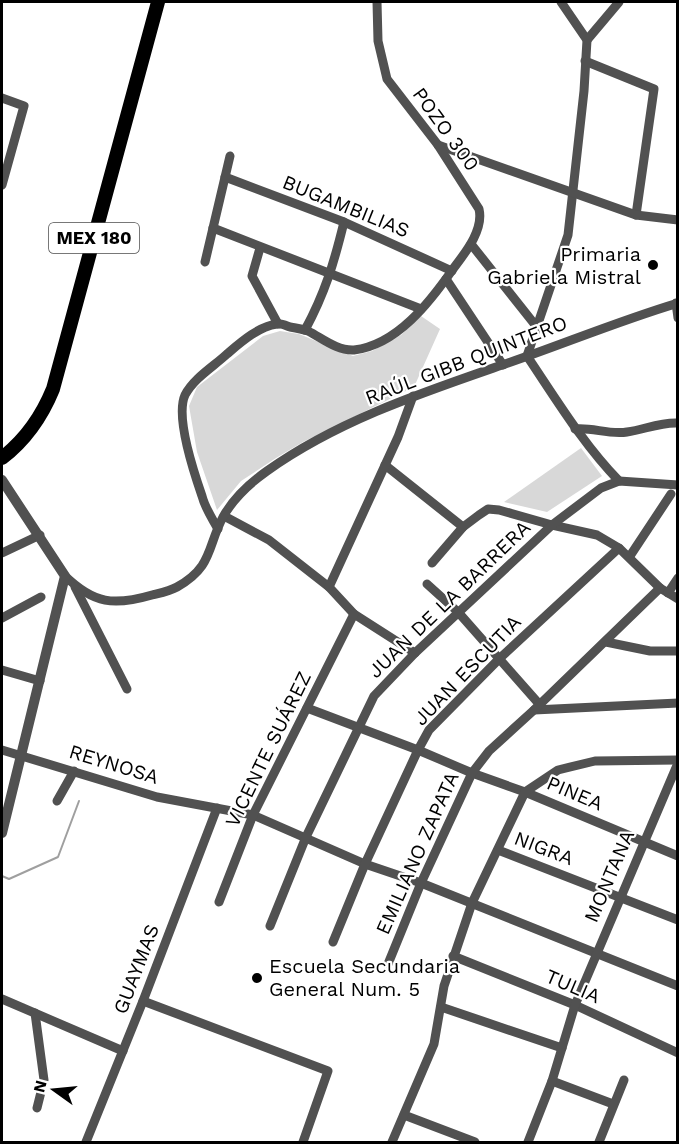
<svg xmlns="http://www.w3.org/2000/svg" width="679" height="1144" font-family="'Work Sans',sans-serif">
	<rect width="100%" height="100%" fill="#fff"/>
	<!-- green -->
	<g fill="#d8d8d8">
		<path d="M 421,316 L 440,329 L 414,387 L 303,442 L 276,458 L 241,481 L 217,510 L 197,452 L 189,406 L 197,387 L 263,336 L 280,331 L 299,334 L 353,356 L 372,351 L 401,335 Z"/>
		<path d="M 581,448 L 602,476 L 547,512 L 504,502 Z"/>
	</g>
	<g fill="none" stroke-linecap="round" stroke-linejoin="round">
		<!-- stream -->
		<path stroke="#9f9f9f" stroke-width="2" d="M 2,876 L 9,879 L 58,857 L 79,801"/>
		<!-- minor -->
		<g stroke="#515151" stroke-width="9">
			<path d="M 561,2 L 587,40 L 584,91 L 568,235 L 527,356 C 556,399 583,444 619,481"/>
			<path d="M 587,40 L 619,2"/>
			<path d="M 585,61 L 654,89 L 636,215"/>
			<path d="M 2,98 L 24,106 L 2,185"/>
			<path d="M 438,145 L 636,215 L 678,220"/>
			<path d="M 225,177 L 344,222 L 452,271"/>
			<path d="M 213,228 L 421,309"/>
			<path d="M 471,244 L 536,326"/>
			<path d="M 260,248 L 252,276 L 278,324"/>
			<path d="M 205,262 L 230,156"/>
			<path d="M 446,279 L 503,365"/>
			<path d="M 676,303 L 678,318"/>
			<path d="M 305,330 C 325,293 334,263 344,222"/>
			<path d="M 575,429 C 592,427 609,435 627,432 C 644,430 659,422 678,423"/>
			<path d="M 385,465 L 463,527"/>
			<path d="M 224,516 L 269,540 L 329,587 L 354,614 L 415,653"/>
			<path d="M 218,529 C 212,518 205,508 202,496 C 194,473 175,417 185,395 C 194,378 213,367 227,354 C 240,343 259,326 277,324 C 281,323 287,326 290,327 C 296,328 302,329 308,331 C 322,338 337,351 354,350 C 397,345 430,302 453,269 C 465,253 484,230 479,209 L 438,145 L 387,79 L 378,41 L 377,2"/>
			<path d="M 2,553 L 40,535"/>
			<path d="M 630,556 L 671,494"/>
			<path d="M 432,563 L 463,527 L 479,515 L 488,509 L 499,510 L 552,525 L 597,535 L 619,548 L 660,588 L 678,599"/>
			<path d="M 65,576 C 94,604 114,606 152,595 C 160,593 170,591 177,587 C 213,567 207,547 223,517 C 233,499 250,483 267,471 C 337,421 421,393 502,365 C 561,345 618,321 678,303"/>
			<path d="M 427,584 L 458,612 L 540,705"/>
			<path d="M 75,587 L 127,689"/>
			<path d="M 329,587 L 398,437 L 413,396"/>
			<path d="M 668,593 L 678,578"/>
			<path d="M 2,618 L 41,597"/>
			<path d="M 606,642 L 650,651 L 678,651"/>
			<path d="M 2,670 L 40,681"/>
			<path d="M 307,708 L 418,750 L 472,773 L 525,792 L 678,856"/>
			<path d="M 534,710 L 678,703"/>
			<path d="M 2,750 L 157,797 L 253,815 L 365,864 L 421,883 L 678,986"/>
			<path d="M 57,801 L 74,771"/>
			<path d="M 498,850 L 678,920"/>
			<path d="M 219,902 L 253,815 L 354,614"/>
			<path d="M 270,926 L 306,837 L 374,696 L 415,653 L 552,525 L 601,488 L 619,481 L 678,485"/>
			<path d="M 333,942 L 365,864 L 418,750 L 429,730 L 500,658 L 619,548"/>
			<path d="M 453,956 L 575,1005 L 678,1053"/>
			<path d="M 388,964 L 421,883 L 472,773 L 489,751 L 534,710 L 660,588"/>
			<path d="M 2,999 L 123,1051"/>
			<path d="M 143,1001 L 328,1071 L 303,1142"/>
			<path d="M 441,1007 L 562,1048"/>
			<path d="M 35,1013 L 44,1080 L 37,1108"/>
			<path d="M 552,1081 L 613,1104"/>
			<path d="M 404,1115 L 475,1142"/>
			<path d="M 86,1142 L 143,1001 L 217,808"/>
			<path d="M 392,1142 L 434,1044 L 444,986 L 472,903 L 525,792 L 558,770 L 595,761 L 678,760"/>
			<path d="M 528,1142 L 552,1081 L 575,1005 L 678,763"/>
			<path d="M 599,1142 L 624,1080"/>
		</g>
		<!-- tertiary -->
		<path stroke="#515151" stroke-width="10" d="M 2,480 L 65,576 L 2,833"/>
		<!-- primary -->
		<path stroke="#000" stroke-width="14" d="M 2,458 C 24,441 42,416 53,389 L 158,2"/>
	</g>
	<!-- markers -->
	<g fill="#000" stroke="#fff" stroke-width="2">
		<circle cx="653" cy="265" r="6"/>
		<circle cx="257" cy="978" r="6"/>
	</g>
	<g text-anchor="middle" stroke-width="4.5" stroke-linejoin="round" paint-order="stroke">
		<!-- shield labels -->
		<rect fill="#fff" stroke="#4c4c4c" stroke-width="1.5" x="49" y="223" width="90" height="30" rx="4.5"/>
		<g font-size="18" font-weight="bold" fill="#000">
			<text x="94" y="244">MEX 180</text>
		</g>
		<!-- street labels -->
		<g font-size="20" fill="#000" stroke="#fff">
			<text transform="translate(446 129) rotate(54)" y="7">POZO 300</text>
			<text transform="translate(346 206) rotate(22)" y="7">BUGAMBILIAS</text>
			<text transform="translate(466 360) rotate(-21)" y="7">RAÚL GIBB QUINTERO</text>
			<text transform="translate(449 599) rotate(-44)" y="7">JUAN DE LA BARRERA</text>
			<text transform="translate(467 670) rotate(-46)" y="7">JUAN ESCUTIA</text>
			<text transform="translate(268 749) rotate(-64)" y="7">VICENTE SUÁREZ</text>
			<text transform="translate(114 764) rotate(17)" y="7">REYNOSA</text>
			<text transform="translate(575 793) rotate(23)" y="7">PINEA</text>
			<text transform="translate(544 848) rotate(21)" y="7">NIGRA</text>
			<text transform="translate(417 853) rotate(-66)" y="7">EMILIANO ZAPATA</text>
			<text transform="translate(609 876) rotate(-67)" y="7">MONTANA</text>
			<text transform="translate(136 969) rotate(-69)" y="7">GUAYMAS</text>
			<text transform="translate(573 986) rotate(23)" y="7">TULIA</text>
		</g>
		<!-- poi labels -->
		<g font-size="20" fill="#000" stroke="#fff" text-anchor="end">
			<text x="641" y="261">Primaria<tspan x="641" dy="23">Gabriela Mistral</tspan></text>
			<text x="269" y="973" text-anchor="start">Escuela Secundaria<tspan x="269" dy="23">General Num. 5</tspan></text>
		</g>
	</g>
	<!-- border -->
	<rect width="679" height="1144" fill="none" stroke="#000000" stroke-width="6"/>
	<!-- north arrow -->
	<g transform="translate(54 1090) rotate(285)" stroke="#ffffff" stroke-width="4.5" paint-order="stroke">
	<path d="M0-4.5L10 22L0 15L-10 22Z" fill="#000000"/>
	<text y="-9" font-size="16" font-weight="bold" text-anchor="middle" fill="#000000">N</text>
	</g>
</svg>
